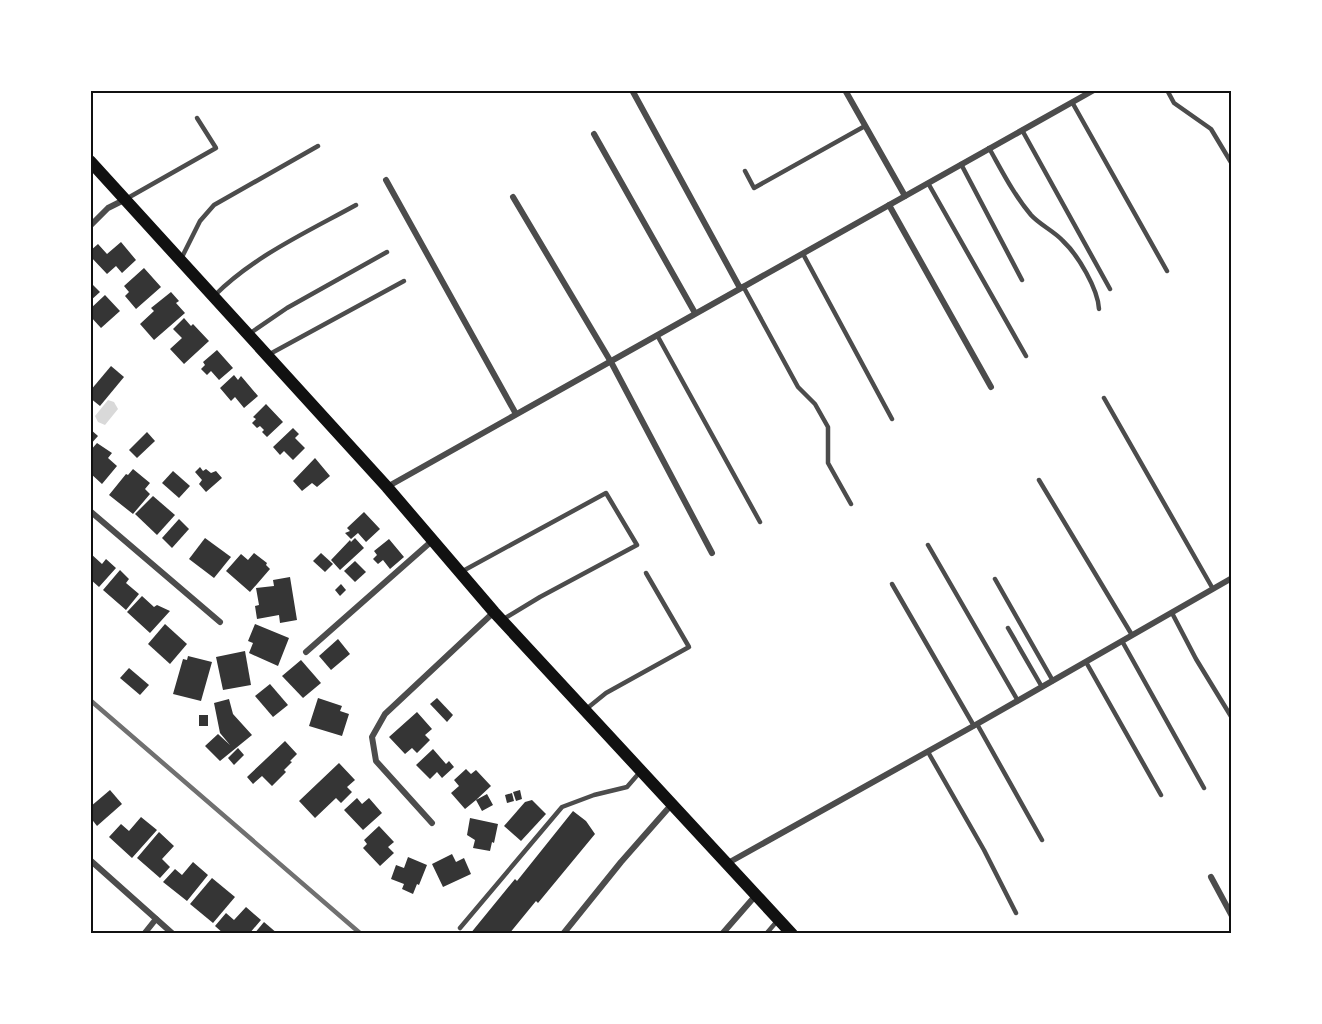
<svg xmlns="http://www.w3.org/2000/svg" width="1322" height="1024" font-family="Manrope,sans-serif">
	<rect width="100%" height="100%" fill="#fff"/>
	<!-- water -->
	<path fill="#d9d9d9" d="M 108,400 L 114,402 L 118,409 L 105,425 L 98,422 L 95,416 Z"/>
	<!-- building -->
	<g fill="#353535">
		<path d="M 121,242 L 136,260 L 122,273 L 116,266 L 107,274 L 90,256 L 90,251 L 98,244 L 107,254 Z"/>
		<path d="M 144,268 L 161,287 L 136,309 L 125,296 L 129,292 L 124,286 Z"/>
		<path d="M 90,282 L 100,292 L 90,301 Z"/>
		<path d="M 171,292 L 179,301 L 176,303 L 185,313 L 154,340 L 140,324 L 154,311 L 151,308 Z"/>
		<path d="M 105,295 L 120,311 L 101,328 L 90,316 L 90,309 Z"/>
		<path d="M 184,318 L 191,326 L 193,324 L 209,341 L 184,364 L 170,349 L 182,338 L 173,329 Z"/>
		<path d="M 217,350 L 233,368 L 219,380 L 211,371 L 207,375 L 201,369 L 205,365 L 203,362 Z"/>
		<path d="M 111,366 L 124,377 L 100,406 L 90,398 L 90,391 Z"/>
		<path d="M 234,375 L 238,380 L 241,376 L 258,396 L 244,408 L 235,397 L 231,401 L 220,388 Z"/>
		<path d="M 266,404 L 283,422 L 267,437 L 262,432 L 264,430 L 260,426 L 257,428 L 252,423 L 256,419 L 253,417 Z"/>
		<path d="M 293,428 L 299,434 L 295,438 L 305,448 L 293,460 L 284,451 L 280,455 L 273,447 Z"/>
		<path d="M 90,429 L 98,436 L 90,445 Z"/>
		<path d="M 147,432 L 155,441 L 137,458 L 129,450 Z"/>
		<path d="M 97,443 L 112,453 L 108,458 L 117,466 L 102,484 L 90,473 L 90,451 Z"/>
		<path d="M 315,458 L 330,476 L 317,487 L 312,483 L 302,491 L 293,481 Z"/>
		<path d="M 200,467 L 203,471 L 206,469 L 211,473 L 216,471 L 222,478 L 206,492 L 199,484 L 202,480 L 195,472 Z"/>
		<path d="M 133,469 L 150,483 L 145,489 L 150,494 L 133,514 L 109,495 L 126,474 L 128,475 Z"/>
		<path d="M 173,471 L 190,486 L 179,498 L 162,483 Z"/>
		<path d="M 153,496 L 175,515 L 157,535 L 135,514 Z"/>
		<path d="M 364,512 L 380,529 L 366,542 L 358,533 L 351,539 L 345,533 L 350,531 L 347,528 Z"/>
		<path d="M 179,519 L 189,529 L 172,548 L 162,538 Z"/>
		<path d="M 205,538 L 231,557 L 214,578 L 189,559 Z"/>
		<path d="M 355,538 L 364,548 L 340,570 L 331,560 L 350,540 L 351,542 Z"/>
		<path d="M 389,539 L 404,557 L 390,569 L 383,560 L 378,564 L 373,559 L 377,555 L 374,551 Z"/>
		<path d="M 90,553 L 102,564 L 106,559 L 116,568 L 99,587 L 90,579 Z"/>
		<path d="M 254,553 L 267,563 L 266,565 L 270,569 L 250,592 L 226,571 L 241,554 L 248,560 Z"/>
		<path d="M 321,553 L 333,564 L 325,572 L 313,561 Z"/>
		<path d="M 355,561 L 366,572 L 355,582 L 344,571 Z"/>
		<path d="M 120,570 L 129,579 L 126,583 L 139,594 L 126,610 L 103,590 Z"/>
		<path d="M 290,577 L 297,620 L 280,623 L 279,615 L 257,619 L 255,606 L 259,605 L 256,588 L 274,586 L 273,580 Z"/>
		<path d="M 341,584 L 346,590 L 340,596 L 335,590 Z"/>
		<path d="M 142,596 L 154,607 L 157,605 L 170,611 L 150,633 L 127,612 Z"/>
		<path d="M 165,624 L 187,644 L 170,664 L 148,644 Z"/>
		<path d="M 255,624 L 289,638 L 278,666 L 249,653 L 253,643 L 248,641 Z"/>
		<path d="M 338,639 L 350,654 L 331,670 L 319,656 Z"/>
		<path d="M 245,651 L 251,685 L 223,690 L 216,657 Z"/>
		<path d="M 188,656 L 212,662 L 201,701 L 173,694 L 183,659 L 187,660 Z"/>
		<path d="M 301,660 L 321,683 L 303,698 L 282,676 Z"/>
		<path d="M 129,668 L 149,685 L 140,695 L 120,678 Z"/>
		<path d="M 270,684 L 288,705 L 273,717 L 255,696 Z"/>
		<path d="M 318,698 L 342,706 L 340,711 L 349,714 L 342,736 L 309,726 Z"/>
		<path d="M 437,698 L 453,715 L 447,722 L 430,704 Z"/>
		<path d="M 229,699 L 233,714 L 252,735 L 220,761 L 205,746 L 218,734 L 230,745 L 220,733 L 214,703 Z"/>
		<path d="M 417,712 L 432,729 L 425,735 L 430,740 L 417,753 L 412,748 L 405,754 L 389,737 Z"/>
		<rect x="199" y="715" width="9" height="11"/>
		<path d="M 285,741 L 297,754 L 290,761 L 292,762 L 284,770 L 286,772 L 272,786 L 262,776 L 253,784 L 247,777 Z"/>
		<path d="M 238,748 L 244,755 L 234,765 L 228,758 Z"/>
		<path d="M 433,749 L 446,764 L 449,761 L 454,767 L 442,778 L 437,772 L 430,779 L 416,765 Z"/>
		<path d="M 339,763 L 355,780 L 347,787 L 352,792 L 341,803 L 336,798 L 315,818 L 299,801 Z"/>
		<path d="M 466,769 L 471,774 L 476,770 L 491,786 L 476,800 L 487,794 L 493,805 L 482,811 L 476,800 L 465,809 L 451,793 L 459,786 L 454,780 Z"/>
		<path d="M 110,790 L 122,804 L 97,826 L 90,817 L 90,807 Z"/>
		<path d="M 520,790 L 522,799 L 516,801 L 513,792 Z"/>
		<path d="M 512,793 L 514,801 L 507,803 L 505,795 Z"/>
		<path d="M 357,798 L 362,804 L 369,798 L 382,813 L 363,830 L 344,810 Z"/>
		<path d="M 532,800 L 546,814 L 521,841 L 504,826 L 525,802 Z"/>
		<path d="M 573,811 L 586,821 L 595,834 L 538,903 L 536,901 L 509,934 L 470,934 L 515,879 L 517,881 Z"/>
		<path d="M 141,817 L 157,830 L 132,858 L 109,837 L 121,824 L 129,831 Z"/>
		<path d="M 470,818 L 498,824 L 494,843 L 492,842 L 490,851 L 473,848 L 475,840 L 467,835 Z"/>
		<path d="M 379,826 L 394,842 L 388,847 L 394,853 L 380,866 L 363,848 L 367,844 L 364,840 Z"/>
		<path d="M 159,832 L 174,846 L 162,859 L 170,867 L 160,878 L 137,858 Z"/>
		<path d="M 452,854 L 456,862 L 464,858 L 471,874 L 443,887 L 432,864 Z"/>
		<path d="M 408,857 L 427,865 L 419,885 L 417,884 L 413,894 L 402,889 L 404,884 L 391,879 L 396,865 L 404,868 Z"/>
		<path d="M 193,862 L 208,875 L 187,901 L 163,882 L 175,869 L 182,875 Z"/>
		<path d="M 212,878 L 235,897 L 213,923 L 190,904 Z"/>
		<path d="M 246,907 L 261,920 L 249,934 L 224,934 L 215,926 L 226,913 L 234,920 Z"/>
		<path d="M 264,922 L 278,934 L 254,934 Z"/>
	</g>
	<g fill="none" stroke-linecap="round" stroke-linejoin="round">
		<!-- service -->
		<g stroke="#4c4c4c" stroke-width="4.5">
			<path d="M 1167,90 L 1174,103 L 1211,129 L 1232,164"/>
			<path d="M 1072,102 L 1167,271"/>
			<path d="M 1022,130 L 1110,289"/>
			<path d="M 989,148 C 1002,171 1014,195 1031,215 C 1040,225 1054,231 1063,241 C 1078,255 1098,289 1099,309"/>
			<path d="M 961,164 L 1022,280"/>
			<path d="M 745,171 L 754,188 L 865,126"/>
			<path d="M 928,183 L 1026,356"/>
			<path d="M 126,199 L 216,148 L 197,118"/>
			<path d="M 803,254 L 892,419"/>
			<path d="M 181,259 L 200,221 L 214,205 L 318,146"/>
			<path d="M 743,286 L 798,387 L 815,404 L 828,427 L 828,463 L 851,504"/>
			<path d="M 214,296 C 254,256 307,232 356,205"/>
			<path d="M 249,334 L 287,308 L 387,252"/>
			<path d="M 657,335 L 760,522"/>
			<path d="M 268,355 L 404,281"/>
			<path d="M 1104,398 L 1213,589"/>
			<path d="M 1039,480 L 1132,635"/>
			<path d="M 928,545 L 1018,701"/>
			<path d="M 461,572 L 606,493 L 637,545 L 540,597 L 502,620"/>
			<path d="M 995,579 L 1053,681"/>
			<path d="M 892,584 L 974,726"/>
			<path d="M 1172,613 L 1196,659 L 1232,718"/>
			<path d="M 1008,628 L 1042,687"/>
			<path d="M 1122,641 L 1204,788"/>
			<path d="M 1086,662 L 1161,795"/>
			<path d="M 585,710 L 606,693 L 689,647 L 646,573"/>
			<path d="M 977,724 L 1042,840"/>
			<path d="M 928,752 L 984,850 L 1016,913"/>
			<path d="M 460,928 L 562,807 L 594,795 L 627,787 L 640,772"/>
			<path d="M 766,934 L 778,920"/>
		</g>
		<!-- minor -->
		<g stroke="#4c4c4c" stroke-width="6">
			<path d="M 632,90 L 740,288"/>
			<path d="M 845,90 L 905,196"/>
			<path d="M 594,134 L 695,313"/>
			<path d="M 386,180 L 516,414"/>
			<path d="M 513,197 L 611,362 L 712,553"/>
			<path d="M 889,205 L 991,387"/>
			<path d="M 90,226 L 108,208 L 124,200"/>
			<path d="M 387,487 L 1094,90"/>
			<path d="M 90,511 L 220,622"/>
			<path d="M 306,652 L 433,540"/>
			<path d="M 432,823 L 376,761 L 372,737 L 385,714 L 494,612"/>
			<path d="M 90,860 L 173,934"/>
			<path d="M 728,863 L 977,724 L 1232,578"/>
			<path d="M 1211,877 L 1232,916"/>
			<path d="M 144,934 L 156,919"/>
			<path d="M 563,934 L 621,862 L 672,804"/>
			<path d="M 722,934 L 756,895"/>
		</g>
		<!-- secondary -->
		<path stroke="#111" stroke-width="12" d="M 90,161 L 387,487 L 494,612 L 792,934"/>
		<!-- rail -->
		<path stroke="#707070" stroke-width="4.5" d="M 90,700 L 361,934"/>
	</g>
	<!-- border -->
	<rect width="1322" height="1024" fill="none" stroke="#ffffff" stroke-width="183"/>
	<rect x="92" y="92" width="1138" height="840" fill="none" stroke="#111" stroke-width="2"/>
</svg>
